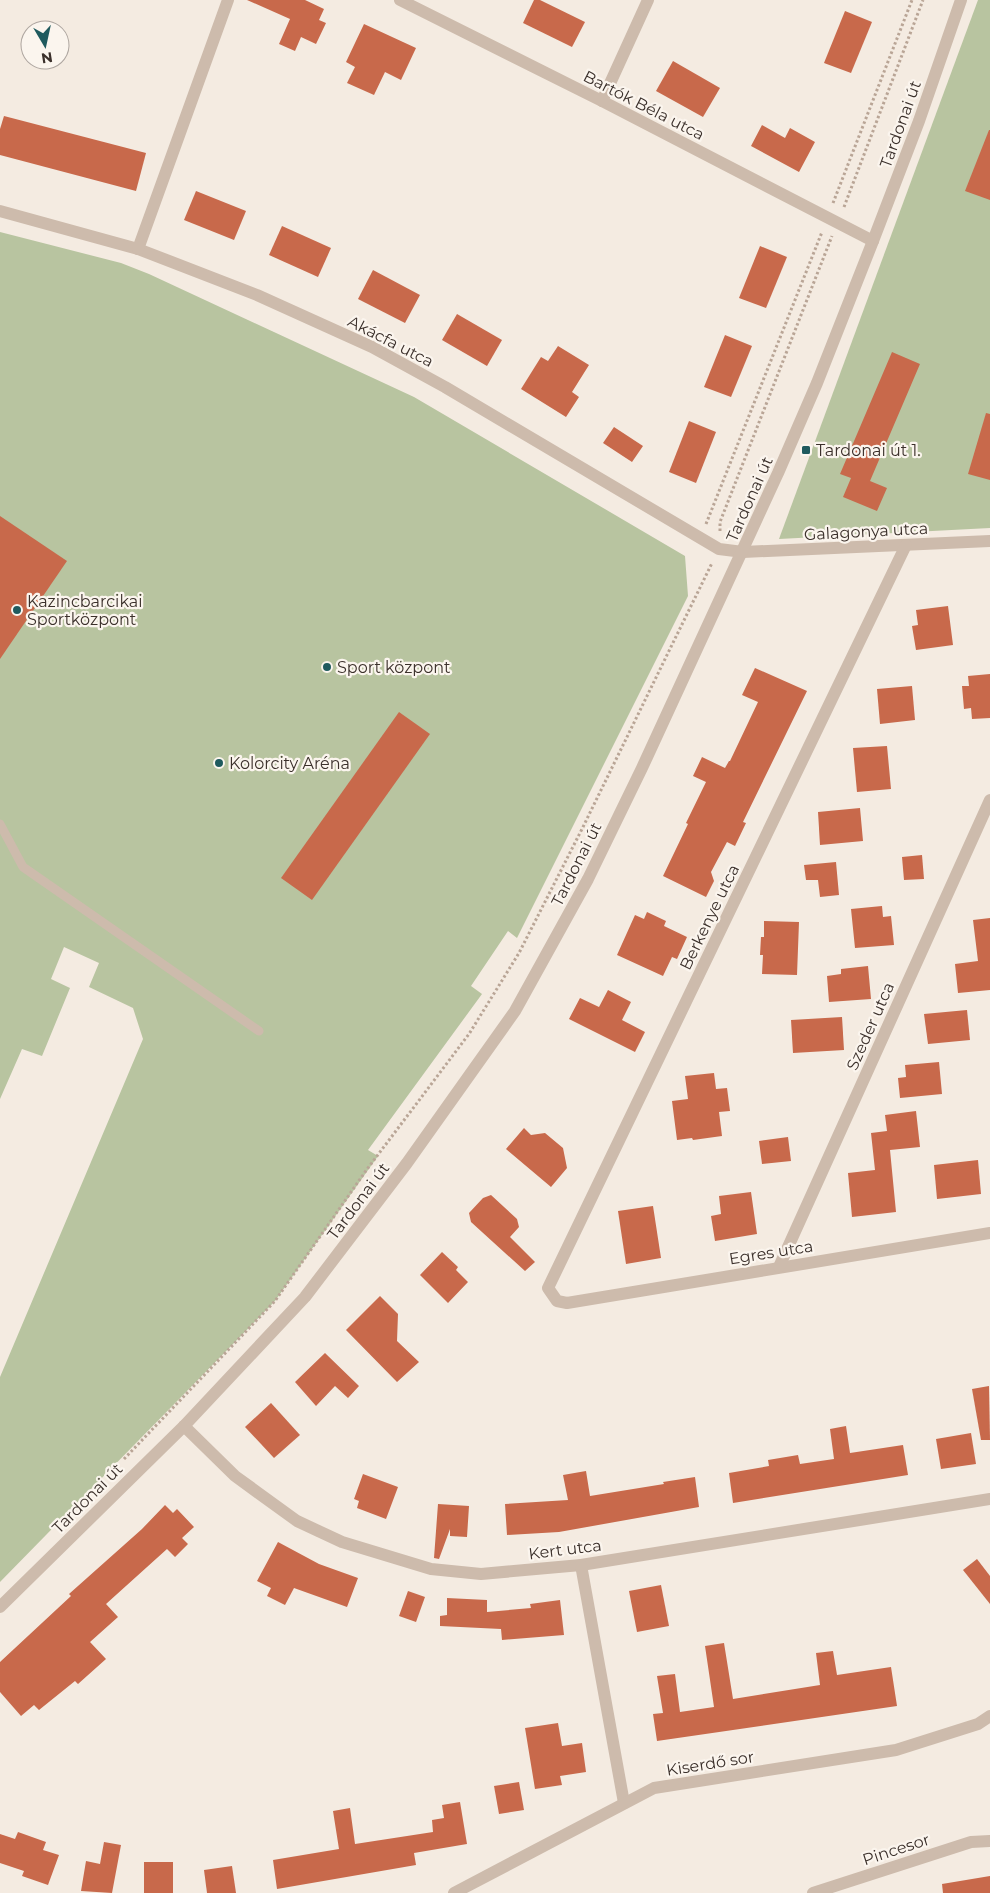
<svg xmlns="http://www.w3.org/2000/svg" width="990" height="1893" font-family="Montserrat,sans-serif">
	<rect width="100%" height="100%" fill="#f4ebe1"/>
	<!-- green -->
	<g fill="#b8c4a0">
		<path d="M 978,0 L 990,0 L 990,528 L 779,539 Z"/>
		<path d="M 0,232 L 121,263 L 149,274 L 414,397 L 685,556 L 688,596 L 517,938 L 508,931 L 471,986 L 482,994 L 368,1150 L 378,1156 L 275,1301 L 0,1582 L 0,1377 L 143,1039 L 133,1008 L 89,987 L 99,963 L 64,947 L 51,979 L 70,988 L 42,1056 L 22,1049 L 0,1099 Z"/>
	</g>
	<!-- building -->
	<g fill="#c8694b">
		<path d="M 247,0 L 305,0 L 324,9 L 319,20 L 326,23 L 316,44 L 301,37 L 295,51 L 279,44 L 290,19 Z"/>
		<path d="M 534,0 L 540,0 L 585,22 L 572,47 L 523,23 Z"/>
		<path d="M 845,11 L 872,22 L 851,73 L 824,63 Z"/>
		<path d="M 364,24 L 416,48 L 401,80 L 385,72 L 374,95 L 347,83 L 355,67 L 346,62 Z"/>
		<path d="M 673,61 L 720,88 L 703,117 L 656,91 Z"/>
		<path d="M 4,116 L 146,153 L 136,191 L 0,155 L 0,129 Z"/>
		<path d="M 762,125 L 785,138 L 790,128 L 815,142 L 799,172 L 751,146 Z"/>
		<path d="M 989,130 L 990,130 L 990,200 L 965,191 Z"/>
		<path d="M 196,191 L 246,211 L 234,240 L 184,220 Z"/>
		<path d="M 282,226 L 331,248 L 318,277 L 269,255 Z"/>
		<path d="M 760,246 L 787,257 L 766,308 L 739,298 Z"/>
		<path d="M 373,270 L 420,295 L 405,323 L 358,299 Z"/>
		<path d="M 457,314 L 502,340 L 487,366 L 442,340 Z"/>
		<path d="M 725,335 L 752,346 L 731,397 L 704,387 Z"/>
		<path d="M 558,346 L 589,365 L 572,392 L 579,397 L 566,417 L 521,389 L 541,357 L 548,361 Z"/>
		<path d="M 892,352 L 920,364 L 870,481 L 887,488 L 877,511 L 843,497 L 851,478 L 840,474 Z"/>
		<path d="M 986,413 L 990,414 L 990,480 L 968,474 Z"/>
		<path d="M 689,421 L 716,432 L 696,483 L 669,472 Z"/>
		<path d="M 614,427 L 643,446 L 632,462 L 603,443 Z"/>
		<path d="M 0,516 L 67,561 L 0,659 Z"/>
		<path d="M 948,606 L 953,645 L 916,650 L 912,626 L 918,625 L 916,610 Z"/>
		<path d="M 755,668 L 807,691 L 743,822 L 746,823 L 735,846 L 727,842 L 711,872 L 714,881 L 706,897 L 663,876 L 688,824 L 686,823 L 706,782 L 693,776 L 702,757 L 725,768 L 729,761 L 730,761 L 758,702 L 742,695 Z"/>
		<path d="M 990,674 L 990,718 L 972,719 L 971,708 L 964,709 L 962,686 L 969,686 L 968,676 Z"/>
		<path d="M 912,686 L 915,720 L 880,724 L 877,689 Z"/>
		<path d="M 399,712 L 430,734 L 312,900 L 281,878 Z"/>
		<path d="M 887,746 L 891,789 L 857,792 L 853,748 Z"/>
		<path d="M 860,808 L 863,841 L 820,845 L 818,812 Z"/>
		<path d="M 922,855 L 924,879 L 904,880 L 902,857 Z"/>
		<path d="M 836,862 L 839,895 L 820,897 L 818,880 L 806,880 L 804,865 Z"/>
		<path d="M 882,906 L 883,917 L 891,916 L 894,945 L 855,948 L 851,909 Z"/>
		<path d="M 647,912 L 666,921 L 664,926 L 687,937 L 677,959 L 672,957 L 663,976 L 617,955 L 635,915 L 644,919 Z"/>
		<path d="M 990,918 L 990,990 L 958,993 L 955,964 L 978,961 L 973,920 Z"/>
		<path d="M 764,921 L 799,922 L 797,975 L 762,974 L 763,955 L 760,955 L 761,937 L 764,937 Z"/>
		<path d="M 868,966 L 871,999 L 829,1002 L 827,976 L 841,974 L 841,969 Z"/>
		<path d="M 608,990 L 631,1002 L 622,1020 L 645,1032 L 635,1052 L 569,1019 L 580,998 L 599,1007 Z"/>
		<path d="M 967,1010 L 970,1040 L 928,1044 L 924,1014 Z"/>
		<path d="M 842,1017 L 844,1050 L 793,1053 L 791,1020 Z"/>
		<path d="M 939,1062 L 942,1094 L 900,1098 L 898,1078 L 906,1077 L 905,1065 Z"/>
		<path d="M 714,1073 L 716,1089 L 727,1088 L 730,1111 L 719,1112 L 722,1136 L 693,1140 L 692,1138 L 677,1140 L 672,1101 L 688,1099 L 685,1076 Z"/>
		<path d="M 916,1111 L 920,1147 L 890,1150 L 896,1212 L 852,1217 L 848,1173 L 875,1170 L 871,1133 L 887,1131 L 885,1115 Z"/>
		<path d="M 524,1128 L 531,1135 L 545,1133 L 563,1148 L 567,1168 L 551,1187 L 506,1149 Z"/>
		<path d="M 788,1137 L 791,1161 L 762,1164 L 759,1141 Z"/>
		<path d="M 978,1160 L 981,1194 L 937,1199 L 934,1165 Z"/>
		<path d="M 751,1192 L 757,1234 L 715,1241 L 711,1216 L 721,1214 L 719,1196 Z"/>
		<path d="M 491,1195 L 517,1219 L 519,1227 L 510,1237 L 535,1262 L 525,1271 L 471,1222 L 469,1213 L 483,1198 Z"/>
		<path d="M 653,1206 L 661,1258 L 626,1264 L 618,1211 Z"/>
		<path d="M 442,1252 L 458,1267 L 456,1270 L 468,1282 L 448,1303 L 420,1275 Z"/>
		<path d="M 380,1296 L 398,1314 L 397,1341 L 419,1362 L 397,1382 L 346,1330 Z"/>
		<path d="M 325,1353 L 359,1386 L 348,1398 L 335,1386 L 316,1406 L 295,1382 Z"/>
		<path d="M 989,1386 L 990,1440 L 981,1440 L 972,1389 Z"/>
		<path d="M 271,1403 L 300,1435 L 274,1458 L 245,1427 Z"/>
		<path d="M 846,1426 L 850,1453 L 903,1445 L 908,1475 L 733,1503 L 729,1473 L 769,1466 L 768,1460 L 798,1455 L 800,1464 L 834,1459 L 830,1429 Z"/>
		<path d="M 971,1433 L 976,1464 L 941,1469 L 936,1439 Z"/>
		<path d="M 586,1471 L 590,1496 L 664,1484 L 663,1482 L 695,1477 L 699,1507 L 559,1532 L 507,1535 L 505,1504 L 568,1500 L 563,1475 Z"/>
		<path d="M 363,1474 L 398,1487 L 386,1519 L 357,1508 L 359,1501 L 354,1499 Z"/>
		<path d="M 438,1504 L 469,1506 L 467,1537 L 450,1536 L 450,1529 L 439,1559 L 434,1558 Z"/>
		<path d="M 165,1505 L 173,1513 L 177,1509 L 194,1527 L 182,1538 L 188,1544 L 175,1557 L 167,1549 L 106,1604 L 118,1617 L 90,1642 L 106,1659 L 78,1684 L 75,1681 L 39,1710 L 34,1705 L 21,1716 L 0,1692 L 0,1662 L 71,1596 L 69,1594 L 142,1529 Z"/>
		<path d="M 278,1542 L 319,1564 L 358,1578 L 347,1607 L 294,1588 L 285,1605 L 267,1596 L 271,1588 L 257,1581 Z"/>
		<path d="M 977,1559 L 990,1576 L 990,1604 L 963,1570 Z"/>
		<path d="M 661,1585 L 669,1626 L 637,1632 L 629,1591 Z"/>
		<path d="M 408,1591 L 425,1597 L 416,1622 L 399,1616 Z"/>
		<path d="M 447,1598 L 487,1600 L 487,1612 L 531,1608 L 530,1604 L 560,1600 L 564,1635 L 502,1640 L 501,1629 L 440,1626 L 440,1616 L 447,1615 Z"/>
		<path d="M 724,1643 L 733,1699 L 820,1685 L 816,1653 L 833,1651 L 837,1675 L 891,1667 L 897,1706 L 657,1741 L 653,1714 L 663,1713 L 657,1676 L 675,1674 L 680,1712 L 714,1707 L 705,1646 Z"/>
		<path d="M 558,1723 L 562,1746 L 582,1743 L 586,1772 L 560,1776 L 562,1785 L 535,1789 L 525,1728 Z"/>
		<path d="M 519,1782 L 524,1810 L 499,1814 L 494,1786 Z"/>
		<path d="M 460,1802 L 467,1844 L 414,1853 L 416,1865 L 277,1889 L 273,1860 L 339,1849 L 333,1811 L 350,1808 L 355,1844 L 433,1832 L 432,1820 L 444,1818 L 442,1805 Z"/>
		<path d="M 18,1832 L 46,1842 L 43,1850 L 59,1855 L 48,1885 L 22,1876 L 24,1871 L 0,1863 L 0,1834 L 15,1839 Z"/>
		<path d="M 104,1842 L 121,1845 L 112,1893 L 81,1891 L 86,1861 L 100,1864 Z"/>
		<rect x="144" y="1862" width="29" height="31"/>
		<path d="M 232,1866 L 236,1893 L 207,1893 L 204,1870 Z"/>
		<path d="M 990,1876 L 990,1893 L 943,1893 L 942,1884 Z"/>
	</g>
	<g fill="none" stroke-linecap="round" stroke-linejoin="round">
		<!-- path -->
		<g stroke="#b9a596" stroke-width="3" stroke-dasharray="2.5 2.5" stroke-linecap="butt">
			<path d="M 833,203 L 912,0"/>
			<path d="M 844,207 L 923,0"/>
			<path d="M 706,524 L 822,232"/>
			<path d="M 720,531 L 720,522 L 832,236"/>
			<path d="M 124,1459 L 275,1301 L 365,1172 L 469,1034 L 519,953 L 583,827 L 712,563"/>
		</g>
		<!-- service -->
		<path stroke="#cdbbac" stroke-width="9" d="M 0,824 L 23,867 L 259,1031"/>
		<!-- minor -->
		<g stroke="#cdbbac" stroke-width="12">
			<path d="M 400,0 L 602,101 L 873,241"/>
			<path d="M 602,101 L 648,0"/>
			<path d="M 0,211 L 138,249 L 257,295 L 372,347 L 445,387 L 719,549 L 743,552 L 990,541"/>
			<path d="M 138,249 L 228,0"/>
			<path d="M 906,545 L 548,1288 L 557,1301 L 567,1303 L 990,1233"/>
			<path d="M 779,1267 L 990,800"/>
			<path d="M 184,1426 L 235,1476 L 297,1521 L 342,1542 L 431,1569 L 481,1574 L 581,1565 L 990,1499"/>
			<path d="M 581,1565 L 624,1803"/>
			<path d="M 454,1893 L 654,1788 L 896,1750 L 978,1724 L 990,1716"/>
			<path d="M 813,1893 L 971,1842 L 990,1841"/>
		</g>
		<!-- tertiary -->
		<path stroke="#cdbbac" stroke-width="12" d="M 0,1607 L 184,1426 L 305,1297 L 407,1163 L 515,1011 L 588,879 L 642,768 L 778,473 L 817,383 L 873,241 L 919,121 L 961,0"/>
	</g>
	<!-- markers -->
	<g fill="#1f5a5e" stroke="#fbf5ee" stroke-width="2">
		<rect x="801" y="445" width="10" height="10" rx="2.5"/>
		<circle cx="17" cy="610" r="5"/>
		<circle cx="327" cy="667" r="5"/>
		<circle cx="219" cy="763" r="5"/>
	</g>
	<g text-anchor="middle" stroke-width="4.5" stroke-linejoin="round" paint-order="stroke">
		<!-- street labels -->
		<g font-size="16" fill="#3b302b" stroke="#fbf5ee">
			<text transform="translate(644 105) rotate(27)" y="6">Bartók Béla utca</text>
			<text transform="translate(900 124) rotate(-70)" y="6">Tardonai út</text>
			<text transform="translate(391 341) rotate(27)" y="6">Akácfa utca</text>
			<text transform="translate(749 499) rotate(-66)" y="6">Tardonai út</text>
			<text transform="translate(866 531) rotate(-3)" y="6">Galagonya utca</text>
			<text transform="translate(576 864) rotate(-63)" y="6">Tardonai út</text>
			<text transform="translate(709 917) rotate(-64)" y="6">Berkenye utca</text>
			<text transform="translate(870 1026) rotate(-66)" y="6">Szeder utca</text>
			<text transform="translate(358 1201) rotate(-53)" y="6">Tardonai út</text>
			<text transform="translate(771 1252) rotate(-9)" y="6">Egres utca</text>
			<text transform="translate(87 1498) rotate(-45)" y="6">Tardonai út</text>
			<text transform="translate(565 1549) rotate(-7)" y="6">Kert utca</text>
			<text transform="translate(710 1763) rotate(-9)" y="6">Kiserdő sor</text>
			<text transform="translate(896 1849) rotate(-18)" y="6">Pincesor</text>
		</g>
		<!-- poi labels -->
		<g font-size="16" fill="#3b302b" stroke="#fbf5ee" text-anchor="start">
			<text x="816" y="456">Tardonai út 1.</text>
			<text x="27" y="607">Kazincbarcikai<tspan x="27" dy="18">Sportközpont</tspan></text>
			<text x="337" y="673">Sport központ</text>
			<text x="229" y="769">Kolorcity Aréna</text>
		</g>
	</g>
	<!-- north arrow -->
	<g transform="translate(45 45) rotate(171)"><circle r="24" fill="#fbf5ee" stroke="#aea6a0"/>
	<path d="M0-4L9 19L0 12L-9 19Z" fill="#1f5a5e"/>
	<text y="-8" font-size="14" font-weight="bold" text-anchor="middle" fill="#3b302b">N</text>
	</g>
</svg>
